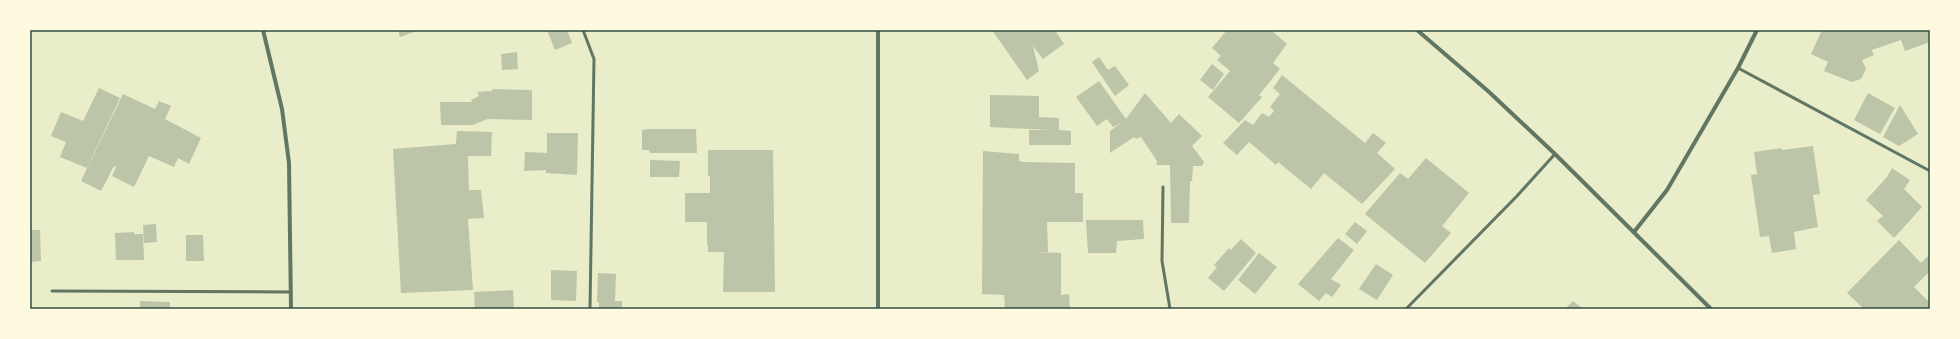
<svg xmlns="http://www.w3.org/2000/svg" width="1960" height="339" font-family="'Source Serif 4',serif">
	<rect width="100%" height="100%" fill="#e9edc9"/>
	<!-- building -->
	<g fill="#bcc5a7">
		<path d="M 398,30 L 414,30 L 414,32 L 400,37 Z"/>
		<path d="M 547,30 L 567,30 L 572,43 L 555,50 Z"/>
		<path d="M 992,30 L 1055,30 L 1064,44 L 1043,59 L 1033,46 L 1039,71 L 1027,80 Z"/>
		<path d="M 1227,30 L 1271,30 L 1287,44 L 1273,63 L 1280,69 L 1259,95 L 1262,97 L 1239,123 L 1208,97 L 1230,71 L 1217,60 L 1221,56 L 1212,48 Z"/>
		<path d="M 1822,30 L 1929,30 L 1930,42 L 1905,51 L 1901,40 L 1872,50 L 1867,40 L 1874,55 L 1862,60 L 1866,69 L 1861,79 L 1852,82 L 1824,71 L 1828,62 L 1811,54 Z"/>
		<path d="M 517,52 L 518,69 L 502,70 L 501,54 Z"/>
		<path d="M 1099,57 L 1108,70 L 1115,66 L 1129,85 L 1115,96 L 1092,62 Z"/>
		<path d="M 1212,64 L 1224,74 L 1213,90 L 1200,80 Z"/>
		<path d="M 1282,75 L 1365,143 L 1373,133 L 1386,143 L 1377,153 L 1395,169 L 1362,204 L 1324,173 L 1311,189 L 1278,162 L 1276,165 L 1249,142 L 1237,155 L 1223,143 L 1245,120 L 1253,125 L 1262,113 L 1269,117 L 1274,111 L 1270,107 L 1280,94 L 1273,88 Z"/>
		<path d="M 1099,81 L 1126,119 L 1145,93 L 1171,123 L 1179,114 L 1202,136 L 1192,146 L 1204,162 L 1202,166 L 1193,166 L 1192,181 L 1190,181 L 1189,223 L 1171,223 L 1170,165 L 1156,165 L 1157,161 L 1141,137 L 1136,139 L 1134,137 L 1110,153 L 1110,131 L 1121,123 L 1113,127 L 1107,119 L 1097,126 L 1076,97 Z"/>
		<path d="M 99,88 L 120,98 L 87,168 L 60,157 L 66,142 L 51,136 L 61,112 L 83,121 Z"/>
		<path d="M 493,89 L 532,90 L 532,120 L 488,119 L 472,125 L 441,125 L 440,102 L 472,102 L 471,100 L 479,96 L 477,92 L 492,91 Z"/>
		<path d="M 1868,93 L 1895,108 L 1880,134 L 1854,120 Z"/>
		<path d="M 123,94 L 155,109 L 159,101 L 171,106 L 165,119 L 201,138 L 189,164 L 178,158 L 174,167 L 149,156 L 134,187 L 112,176 L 116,167 L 114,166 L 101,191 L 81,181 Z"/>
		<path d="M 990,95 L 1039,96 L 1039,117 L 1059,118 L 1059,130 L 1071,131 L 1071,145 L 1029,145 L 1029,130 L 1050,130 L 990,127 Z"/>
		<path d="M 1900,105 L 1918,134 L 1899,146 L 1883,137 Z"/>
		<path d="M 649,129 L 696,129 L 697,153 L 650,153 L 649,150 L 642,150 L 642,130 Z"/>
		<path d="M 457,131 L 492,132 L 491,156 L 468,156 L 469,190 L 481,190 L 484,218 L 468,219 L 473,290 L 401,293 L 393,149 L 456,144 Z"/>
		<path d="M 547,133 L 578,133 L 577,175 L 546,173 L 546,170 L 524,171 L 525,152 L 547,153 Z"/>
		<path d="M 1813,146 L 1820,194 L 1813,195 L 1818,227 L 1794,232 L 1796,249 L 1772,253 L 1769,236 L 1760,237 L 1751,175 L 1757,174 L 1754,152 L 1781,148 L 1782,150 Z"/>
		<path d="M 708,150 L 773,150 L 775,292 L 723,292 L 724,252 L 708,252 L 708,245 L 707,245 L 707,222 L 685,222 L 685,193 L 710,193 L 710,176 L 708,176 Z"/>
		<path d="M 983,151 L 1019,154 L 1019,161 L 1023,162 L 1075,163 L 1075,193 L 1083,193 L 1083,222 L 1047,222 L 1048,252 L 1035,252 L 1061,253 L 1061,295 L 1069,294 L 1070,309 L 1005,309 L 1004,295 L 982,294 Z"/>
		<path d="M 1426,158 L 1469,193 L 1442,226 L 1451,233 L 1425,263 L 1365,214 L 1400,173 L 1408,179 Z"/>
		<path d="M 650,160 L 680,161 L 679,177 L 650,177 Z"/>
		<path d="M 1892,168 L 1910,180 L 1904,189 L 1922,207 L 1894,238 L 1877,221 L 1883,216 L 1866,200 L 1887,177 Z"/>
		<path d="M 1086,220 L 1143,220 L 1144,239 L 1117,241 L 1116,253 L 1088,253 Z"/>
		<path d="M 1355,222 L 1367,231 L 1357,244 L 1345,234 Z"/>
		<path d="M 156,224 L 157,242 L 144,243 L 143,225 Z"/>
		<path d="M 30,230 L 40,230 L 41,261 L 30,262 Z"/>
		<path d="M 134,232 L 134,234 L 143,234 L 144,260 L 116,260 L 115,233 Z"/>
		<path d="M 186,235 L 203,235 L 204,261 L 186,261 Z"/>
		<path d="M 1338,238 L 1354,250 L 1331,279 L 1341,285 L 1332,297 L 1326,293 L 1319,301 L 1298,284 Z"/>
		<path d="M 1241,239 L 1256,253 L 1224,291 L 1208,278 L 1217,267 L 1214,265 L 1229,248 L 1231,250 Z"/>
		<path d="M 1899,240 L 1921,263 L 1930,254 L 1930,271 L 1914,287 L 1930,303 L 1930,309 L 1864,309 L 1847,293 Z"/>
		<path d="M 1259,253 L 1277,267 L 1255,294 L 1238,280 Z"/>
		<path d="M 1376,264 L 1393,275 L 1377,300 L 1359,289 Z"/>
		<path d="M 551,270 L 577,271 L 576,301 L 551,300 Z"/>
		<path d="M 598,273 L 616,274 L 615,301 L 622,301 L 622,309 L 599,309 L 599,302 L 597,302 Z"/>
		<path d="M 513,290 L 514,309 L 475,309 L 474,292 Z"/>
		<path d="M 140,301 L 170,302 L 170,309 L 140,309 Z"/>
		<path d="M 1573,301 L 1583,309 L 1565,309 Z"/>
	</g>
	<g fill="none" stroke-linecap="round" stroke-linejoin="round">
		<!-- service -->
		<g stroke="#617663" stroke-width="3">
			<path d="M 583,30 L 594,59 L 590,309"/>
			<path d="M 1738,68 L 1930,171"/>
			<path d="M 1163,187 L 1162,261 L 1170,309"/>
			<path d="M 52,291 L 291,292"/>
			<path d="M 1406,309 L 1517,196 L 1555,154"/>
		</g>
		<!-- minor -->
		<g stroke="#617663" stroke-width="4">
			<path d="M 263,30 L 282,109 L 289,163 L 291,309"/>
			<path d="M 1417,30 L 1488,91 L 1555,154 L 1711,309"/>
			<path d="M 1634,232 L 1667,190 L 1738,68 L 1757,30"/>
			<path d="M 878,309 L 878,30"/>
		</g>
	</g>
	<!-- border -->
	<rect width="1960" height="339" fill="none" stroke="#fefae0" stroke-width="62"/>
	<rect x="31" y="31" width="1898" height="277" fill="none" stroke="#344e41" stroke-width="1.5"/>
</svg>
